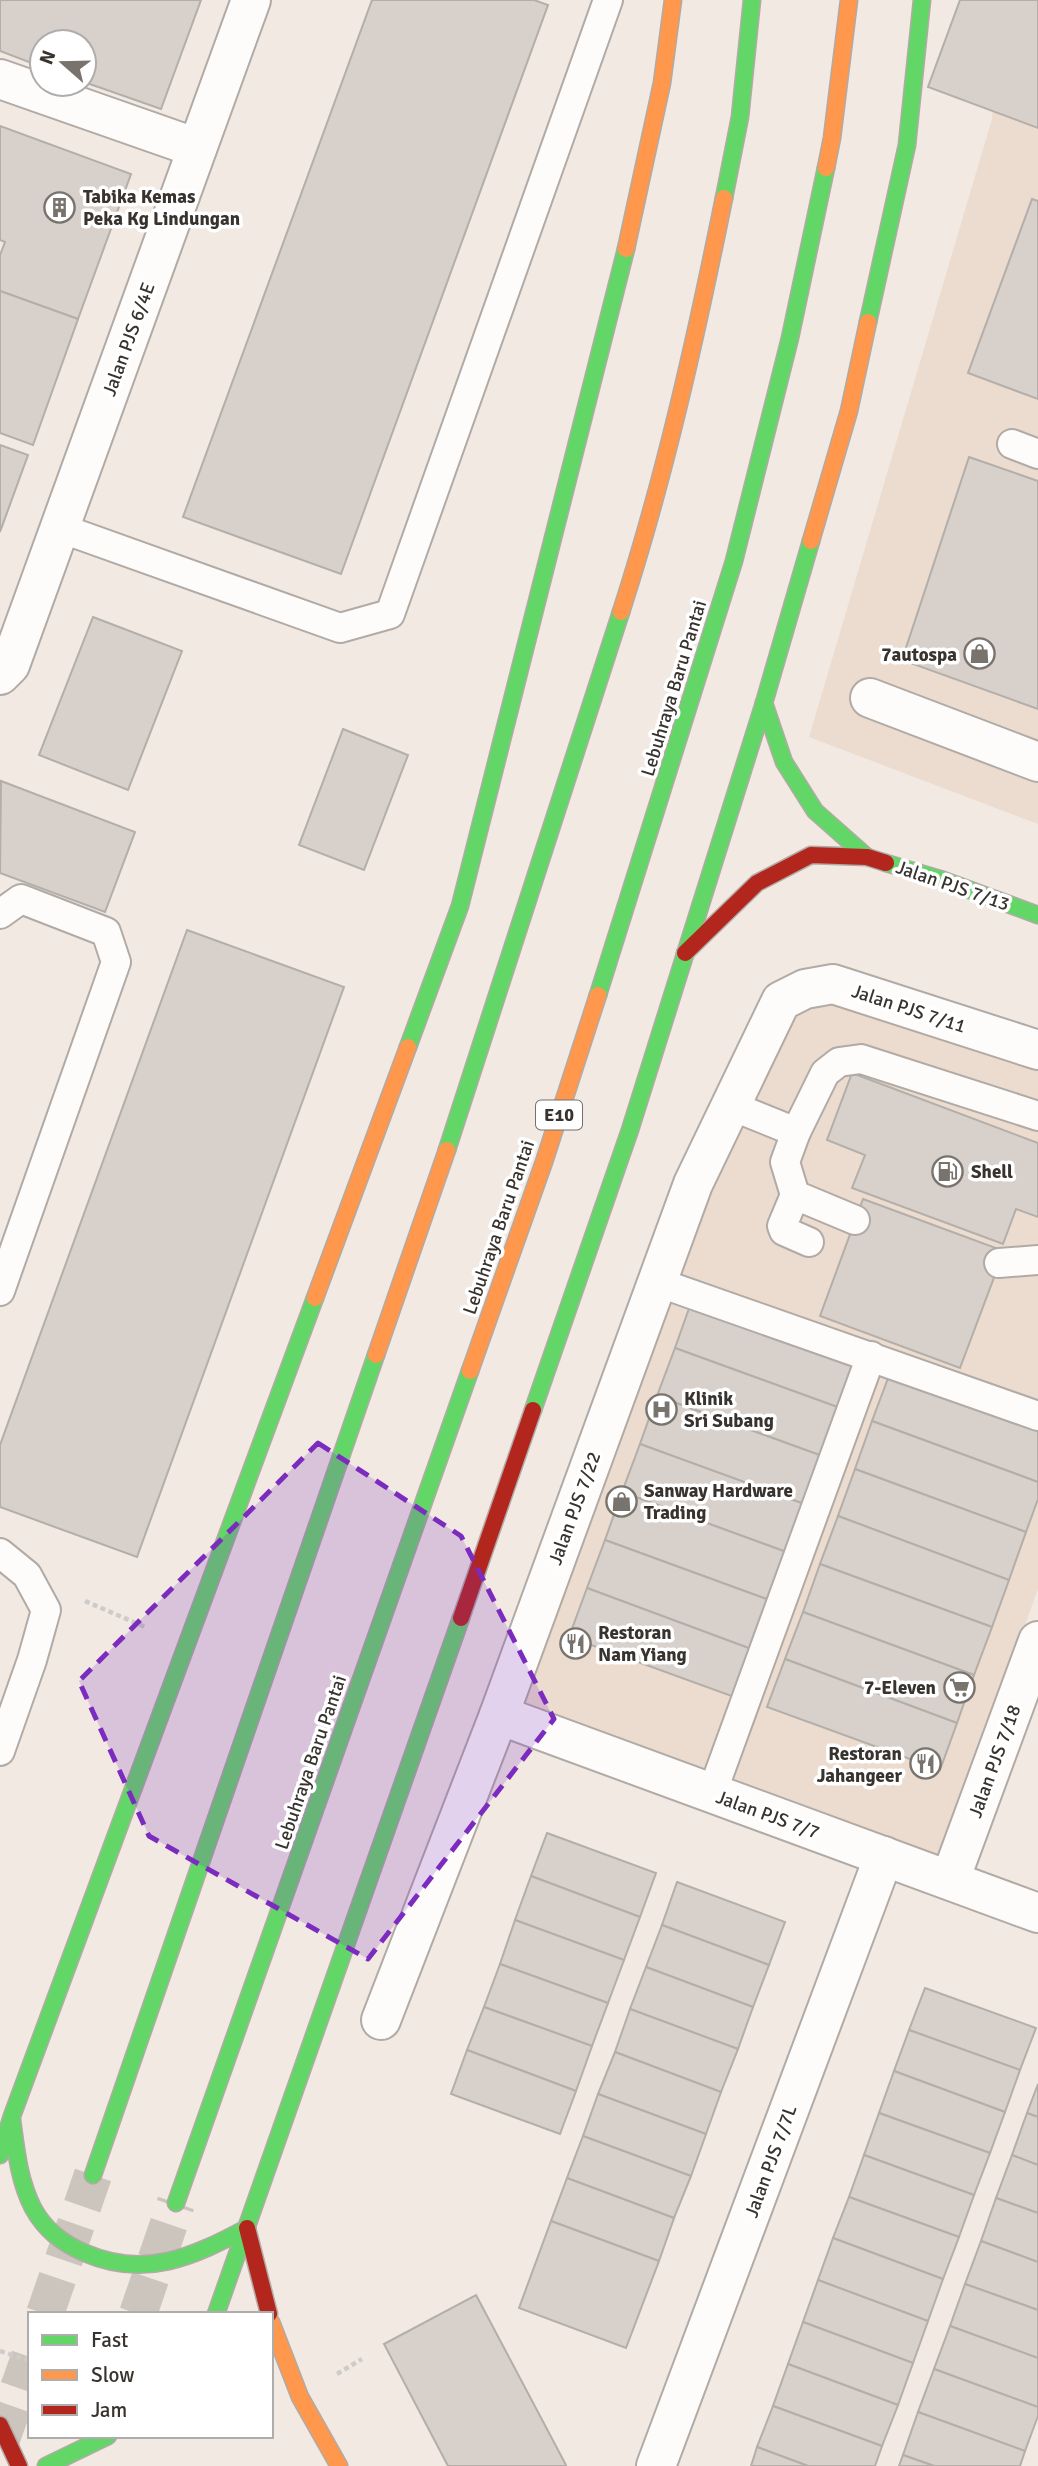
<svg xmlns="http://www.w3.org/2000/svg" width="1038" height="2466" font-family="Signika,sans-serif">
	<rect width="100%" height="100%" fill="#f1e9e2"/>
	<!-- built -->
	<g fill="#ebdccf">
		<path d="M 1000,0 L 1038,0 L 1038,824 L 809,737 L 992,119 Z"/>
		<path d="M 821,1003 L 842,1004 L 1038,1067 L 1038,1589 L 939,1860 L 520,1703 L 710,1189 L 794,1013 Z"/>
	</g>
	<!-- building -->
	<g fill="#d7d0cb" stroke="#b4aea9" stroke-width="2">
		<path d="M 0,0 L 201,0 L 161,109 L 84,82 L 84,42 L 42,42 L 42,67 L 0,51 Z"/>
		<path d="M 372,0 L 534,0 L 548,5 L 341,574 L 183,517 Z"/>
		<path d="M 960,0 L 1038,0 L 1038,128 L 928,87 Z"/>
		<path d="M 0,126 L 131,174 L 78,319 L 0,291 L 0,255 L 5,242 L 0,240 Z"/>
		<path d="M 1032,199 L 1038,201 L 1038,399 L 968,373 Z"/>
		<path d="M 0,291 L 78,319 L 33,445 L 0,433 Z"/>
		<path d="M 0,445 L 28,455 L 0,532 Z"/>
		<path d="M 969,457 L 1038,481 L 1038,709 L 902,660 Z"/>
		<path d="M 93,617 L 182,651 L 128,790 L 39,755 Z"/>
		<path d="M 343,729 L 408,755 L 364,870 L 299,845 Z"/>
		<path d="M 1,781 L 135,832 L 105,912 L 0,873 Z"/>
		<path d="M 187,930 L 344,987 L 137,1557 L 0,1507 L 0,1445 Z"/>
		<path d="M 852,1073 L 1038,1143 L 1038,1217 L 1016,1209 L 1003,1244 L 852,1188 L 865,1155 L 827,1140 Z"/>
		<path d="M 863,1199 L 1004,1251 L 960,1368 L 820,1316 Z"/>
		<path d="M 692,1300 L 860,1361 L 843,1409 L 675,1348 Z"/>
		<path d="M 675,1348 L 843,1409 L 825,1457 L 657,1396 Z"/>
		<path d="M 890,1373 L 1038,1428 L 1038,1482 L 872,1421 Z"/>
		<path d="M 657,1396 L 825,1457 L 807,1505 L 640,1444 Z"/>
		<path d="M 872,1421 L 1038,1482 L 1038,1499 L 1026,1532 L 855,1469 Z"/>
		<path d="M 640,1444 L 807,1505 L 789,1553 L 622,1492 Z"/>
		<path d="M 855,1469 L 1026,1532 L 1009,1580 L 838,1516 Z"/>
		<path d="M 622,1492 L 789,1553 L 772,1601 L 605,1540 Z"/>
		<path d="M 838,1516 L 1009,1580 L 992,1627 L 820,1564 Z"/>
		<path d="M 605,1540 L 772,1601 L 754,1650 L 587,1588 Z"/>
		<path d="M 820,1564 L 992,1627 L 974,1675 L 803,1612 Z"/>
		<path d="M 587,1588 L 754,1650 L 737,1698 L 569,1637 Z"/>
		<path d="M 803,1612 L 974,1675 L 957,1723 L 785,1659 Z"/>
		<path d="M 785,1659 L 957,1723 L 940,1770 L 767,1707 Z"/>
		<path d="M 547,1833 L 656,1873 L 640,1917 L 531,1876 Z"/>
		<path d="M 531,1876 L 640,1917 L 624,1960 L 515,1920 Z"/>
		<path d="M 677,1882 L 785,1922 L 769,1965 L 662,1925 Z"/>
		<path d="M 515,1920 L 624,1960 L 608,2003 L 500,1964 Z"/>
		<path d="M 662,1925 L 769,1965 L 753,2007 L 646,1967 Z"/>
		<path d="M 500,1964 L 608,2003 L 592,2046 L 484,2007 Z"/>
		<path d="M 646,1967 L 753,2007 L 738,2049 L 630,2009 Z"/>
		<path d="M 925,1988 L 1036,2028 L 1020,2070 L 909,2030 Z"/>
		<path d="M 484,2007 L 592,2046 L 576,2091 L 467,2050 Z"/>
		<path d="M 630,2009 L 738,2049 L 721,2092 L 615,2052 Z"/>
		<path d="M 909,2030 L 1020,2070 L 1005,2112 L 894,2071 Z"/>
		<path d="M 467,2050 L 576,2091 L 560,2134 L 451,2094 Z"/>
		<path d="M 615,2052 L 721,2092 L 706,2134 L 598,2094 Z"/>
		<path d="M 894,2071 L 1005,2112 L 990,2153 L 879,2113 Z"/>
		<path d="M 1038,2084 L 1038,2117 L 1027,2113 Z"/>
		<path d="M 598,2094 L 706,2134 L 691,2176 L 583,2136 Z"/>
		<path d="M 879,2113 L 990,2153 L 974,2195 L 864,2155 Z"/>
		<path d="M 1027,2113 L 1038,2117 L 1038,2165 L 1012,2155 Z"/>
		<path d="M 583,2136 L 691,2176 L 674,2218 L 567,2178 Z"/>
		<path d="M 864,2155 L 974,2195 L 959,2237 L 849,2197 Z"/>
		<path d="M 1012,2155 L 1038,2165 L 1038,2213 L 996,2198 Z"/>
		<path d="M 567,2178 L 674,2218 L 659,2261 L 551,2221 Z"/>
		<path d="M 849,2197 L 959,2237 L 943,2279 L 833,2238 Z"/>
		<path d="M 996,2198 L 1038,2213 L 1038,2262 L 981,2241 Z"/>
		<path d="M 551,2221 L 659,2261 L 626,2348 L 519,2308 Z"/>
		<path d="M 833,2238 L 943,2279 L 928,2321 L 818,2280 Z"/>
		<path d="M 981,2241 L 1038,2262 L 1038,2310 L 965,2284 Z"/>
		<path d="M 818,2280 L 928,2321 L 913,2363 L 803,2322 Z"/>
		<path d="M 965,2284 L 1038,2310 L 1038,2358 L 950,2326 Z"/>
		<path d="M 476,2295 L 566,2465 L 565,2466 L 448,2466 L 384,2344 Z"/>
		<path d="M 803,2322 L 913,2363 L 898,2405 L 788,2364 Z"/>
		<path d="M 950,2326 L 1038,2358 L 1038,2407 L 934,2369 Z"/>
		<path d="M 788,2364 L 898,2405 L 882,2446 L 773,2406 Z"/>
		<path d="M 934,2369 L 1038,2407 L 1038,2416 L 1025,2451 L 918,2412 Z"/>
		<path d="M 773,2406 L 882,2446 L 875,2466 L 808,2466 L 757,2447 Z"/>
		<path d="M 918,2412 L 1025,2451 L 1020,2466 L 934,2466 L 903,2455 Z"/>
		<path d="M 757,2447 L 808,2466 L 751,2466 Z"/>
		<path d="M 903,2455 L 934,2466 L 899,2466 Z"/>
	</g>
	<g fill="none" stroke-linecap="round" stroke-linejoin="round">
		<!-- highway-tunnel -->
		<g stroke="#ccc5be" stroke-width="38" stroke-dasharray="38 19" stroke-linecap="butt">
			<path d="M 45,2314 L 93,2175"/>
			<path d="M 138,2314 L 176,2203"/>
			<path d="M 0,2442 L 30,2357"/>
		</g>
		<defs>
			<g id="lane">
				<path d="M 1012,444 L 1038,454"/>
				<path d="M 60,528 L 340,628 L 390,614 L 608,0"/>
				<path d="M 0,914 L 21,899 L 106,932 L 116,962 L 0,1291"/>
				<path d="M 729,1105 L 796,1132"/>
				<path d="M 795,1195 L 782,1226 L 784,1231 L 809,1242"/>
				<path d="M 855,1220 L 795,1195 L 785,1162 L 796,1132 L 825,1073 L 839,1062 L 861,1059 L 1038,1116"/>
				<path d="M 999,1263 L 1038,1260"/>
				<path d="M 657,1282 L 1038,1416"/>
				<path d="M 0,1553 L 27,1575 L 46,1610 L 32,1660 L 0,1751"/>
				<path d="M 712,1793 L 871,1356"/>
			</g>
			<g id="street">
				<path d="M 0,79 L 197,148"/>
				<path d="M 0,675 L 10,665 L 251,0"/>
				<path d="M 870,698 L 1038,762"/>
				<path d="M 499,1715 L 1038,1913"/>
				<path d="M 950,1880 L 1038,1641"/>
				<path d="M 381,2020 L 499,1715 L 693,1184 L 781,1001 L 805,989 L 833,984 L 1038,1050"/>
				<path d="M 656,2466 L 884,1856"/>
			</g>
			<g id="fast">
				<path d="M 724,198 L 740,117 L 752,0"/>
				<path d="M 868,322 L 907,145 L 922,0"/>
				<path d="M 764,703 L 784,762 L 815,811 L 867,857"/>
				<path d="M 886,863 L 940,879 L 1038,915"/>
				<path d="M 598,995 L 734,561 L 790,338 L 826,168"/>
				<path d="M 408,1047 L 460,906 L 626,249"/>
				<path d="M 447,1150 L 621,612"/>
				<path d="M 533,1410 L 630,1130 L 764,703 L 811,541"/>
				<path d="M 12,2120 C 16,2150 19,2181 33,2208 C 45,2230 62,2243 85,2253 C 145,2279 193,2257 247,2228"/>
				<path d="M 0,2155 L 12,2116 L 315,1298"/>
				<path d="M 93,2175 L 376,1355"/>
				<path d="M 176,2203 L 470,1371"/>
				<path d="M 216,2314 L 461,1618"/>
				<path d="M 46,2466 L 108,2436"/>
			</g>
			<g id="slow">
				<path d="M 826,168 L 832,138 L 849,0"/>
				<path d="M 626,249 L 662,83 L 673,0"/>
				<path d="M 811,541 L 849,411 L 868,322"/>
				<path d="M 621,612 C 665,476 696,337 724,198"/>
				<path d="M 315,1298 L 408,1047"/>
				<path d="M 376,1355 L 447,1150"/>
				<path d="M 470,1371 L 544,1162 L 598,995"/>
				<path d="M 271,2322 L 300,2397 L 339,2466"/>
			</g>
			<g id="jam">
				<path d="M 685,953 L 757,883 L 811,855 L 867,857 L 886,863"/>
				<path d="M 461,1618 L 533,1410"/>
				<path d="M 247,2228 L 269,2314"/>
				<path d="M 0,2425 L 19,2466"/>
			</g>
		</defs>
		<!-- lane casing -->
		<use href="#lane" stroke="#b1aaa5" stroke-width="32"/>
		<!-- street casing -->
		<use href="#street" stroke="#b1aaa5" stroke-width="42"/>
		<!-- fast casing -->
		<use href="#fast" stroke="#b1aaa5" stroke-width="19"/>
		<!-- slow casing -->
		<use href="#slow" stroke="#b1aaa5" stroke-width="19"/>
		<!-- jam casing -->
		<use href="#jam" stroke="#b1aaa5" stroke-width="19"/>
		<!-- path -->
		<g stroke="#cecbc9" stroke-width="4.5" stroke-dasharray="5 3.5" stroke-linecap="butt">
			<path d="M 85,1601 L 145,1627"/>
			<path d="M 0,2351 L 30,2361"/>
			<path d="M 337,2374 L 362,2359"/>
		</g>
		<!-- lane -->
		<use href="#lane" stroke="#fdfcfb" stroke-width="28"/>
		<!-- street -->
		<use href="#street" stroke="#fdfcfb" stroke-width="38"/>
		<!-- fast -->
		<use href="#fast" stroke="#63d668" stroke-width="16"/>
		<!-- slow -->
		<use href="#slow" stroke="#ff974d" stroke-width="16"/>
		<!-- jam -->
		<use href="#jam" stroke="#b3261e" stroke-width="16"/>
	</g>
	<!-- marked area -->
	<path fill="#7b2cbf" fill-opacity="0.2" stroke="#7b2cbf" stroke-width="5" stroke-dasharray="14 9" stroke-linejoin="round" d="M 318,1443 L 461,1536 L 554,1719 L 368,1959 L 149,1836 L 79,1681 Z"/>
	<!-- icons -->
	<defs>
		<symbol id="building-ring" viewBox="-11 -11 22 22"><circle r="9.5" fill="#fff" stroke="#79736d" stroke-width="1.5"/><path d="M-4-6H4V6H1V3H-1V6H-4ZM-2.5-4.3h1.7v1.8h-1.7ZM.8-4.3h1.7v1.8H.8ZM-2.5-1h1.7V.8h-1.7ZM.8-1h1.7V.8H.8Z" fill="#79736d"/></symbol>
		<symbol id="shop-ring" viewBox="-11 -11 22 22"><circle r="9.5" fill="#fff" stroke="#79736d" stroke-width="1.5"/><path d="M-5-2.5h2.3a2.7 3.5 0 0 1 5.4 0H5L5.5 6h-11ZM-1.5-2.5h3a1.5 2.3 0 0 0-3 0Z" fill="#79736d"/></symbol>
		<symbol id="fuel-ring" viewBox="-11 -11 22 22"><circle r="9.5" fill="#fff" stroke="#79736d" stroke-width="1.5"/><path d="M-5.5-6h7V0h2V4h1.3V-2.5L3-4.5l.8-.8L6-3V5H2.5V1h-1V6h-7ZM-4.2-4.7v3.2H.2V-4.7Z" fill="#79736d"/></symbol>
		<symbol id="hospital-ring" viewBox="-11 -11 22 22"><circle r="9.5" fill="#fff" stroke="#79736d" stroke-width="1.5"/><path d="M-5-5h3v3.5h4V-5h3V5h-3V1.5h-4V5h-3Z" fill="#79736d"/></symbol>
		<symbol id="restaurant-ring" viewBox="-11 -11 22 22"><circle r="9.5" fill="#fff" stroke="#79736d" stroke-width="1.5"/><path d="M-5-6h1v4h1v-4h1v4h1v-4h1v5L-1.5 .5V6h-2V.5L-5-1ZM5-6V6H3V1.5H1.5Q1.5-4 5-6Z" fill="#79736d"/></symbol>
		<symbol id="supermarket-ring" viewBox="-11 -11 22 22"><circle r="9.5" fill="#fff" stroke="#79736d" stroke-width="1.5"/><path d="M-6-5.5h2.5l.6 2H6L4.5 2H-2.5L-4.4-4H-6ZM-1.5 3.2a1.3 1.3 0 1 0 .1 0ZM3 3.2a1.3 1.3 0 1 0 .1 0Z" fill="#79736d"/></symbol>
	</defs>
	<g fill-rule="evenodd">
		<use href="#building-ring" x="42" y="190" width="35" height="35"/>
		<use href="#shop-ring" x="962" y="636" width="35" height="35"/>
		<use href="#fuel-ring" x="930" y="1154" width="35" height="35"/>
		<use href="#hospital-ring" x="644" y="1392" width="35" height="35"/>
		<use href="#shop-ring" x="604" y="1484" width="35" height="35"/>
		<use href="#restaurant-ring" x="558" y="1626" width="35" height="35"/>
		<use href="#supermarket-ring" x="942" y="1670" width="35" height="35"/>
		<use href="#restaurant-ring" x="908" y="1746" width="35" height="35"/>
	</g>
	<g text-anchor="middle" stroke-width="7" stroke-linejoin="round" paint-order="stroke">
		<!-- shield labels -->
		<rect fill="#fff" stroke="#74706d" stroke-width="2" x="536" y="1100.5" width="46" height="29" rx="5"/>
		<g font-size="18" font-weight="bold" fill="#38332e">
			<text x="559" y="1121">E10</text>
		</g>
		<!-- poi labels -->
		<g font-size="19" font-weight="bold" fill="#38332e" stroke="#fff" text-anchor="start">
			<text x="83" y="203">Tabika Kemas<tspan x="83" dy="22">Peka Kg Lindungan</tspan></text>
			<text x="957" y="661" text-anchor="end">7autospa</text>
			<text x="971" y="1178">Shell</text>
			<text x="684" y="1405">Klinik<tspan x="684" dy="22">Sri Subang</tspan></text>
			<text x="644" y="1497">Sanway Hardware<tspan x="644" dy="22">Trading</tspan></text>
			<text x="598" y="1639">Restoran<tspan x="598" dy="22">Nam Yiang</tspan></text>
			<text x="936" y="1694" text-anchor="end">7-Eleven</text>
			<text x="902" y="1760" text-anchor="end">Restoran<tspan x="902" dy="22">Jahangeer</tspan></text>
		</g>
		<!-- street labels -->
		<g font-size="19" fill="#38332e" stroke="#fff">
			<text transform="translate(128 339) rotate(-70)" y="7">Jalan PJS 6/4E</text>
			<text transform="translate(673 688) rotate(-73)" y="7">Lebuhraya Baru Pantai</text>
			<text transform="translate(953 885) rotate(19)" y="7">Jalan PJS 7/13</text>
			<text transform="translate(909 1008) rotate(18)" y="7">Jalan PJS 7/11</text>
			<text transform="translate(498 1227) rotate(-71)" y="7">Lebuhraya Baru Pantai</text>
			<text transform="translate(574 1508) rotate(-70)" y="7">Jalan PJS 7/22</text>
			<text transform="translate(994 1761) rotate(-70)" y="7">Jalan PJS 7/18</text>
			<text transform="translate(310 1762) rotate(-71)" y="7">Lebuhraya Baru Pantai</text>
			<text transform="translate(768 1814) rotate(20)" y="7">Jalan PJS 7/7</text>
			<text transform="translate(770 2161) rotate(-70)" y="7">Jalan PJS 7/7L</text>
		</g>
	</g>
	<!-- legend -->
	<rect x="28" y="2312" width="245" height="126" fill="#ffffff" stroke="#afadab" stroke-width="2"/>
	<rect x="42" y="2335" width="35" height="10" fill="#63d668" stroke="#afadab" stroke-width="2"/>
	<text x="91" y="2347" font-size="21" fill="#38332e">Fast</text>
	<rect x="42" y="2370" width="35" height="10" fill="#ff974d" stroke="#afadab" stroke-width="2"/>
	<text x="91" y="2382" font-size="21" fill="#38332e">Slow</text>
	<rect x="42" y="2405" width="35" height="10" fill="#b3261e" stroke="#afadab" stroke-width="2"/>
	<text x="91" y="2417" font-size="21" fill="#38332e">Jam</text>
	<!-- north arrow -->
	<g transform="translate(63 63) rotate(290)"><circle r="33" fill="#ffffff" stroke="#afadab" stroke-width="2"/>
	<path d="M0-5L12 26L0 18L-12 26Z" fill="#79736d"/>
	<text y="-10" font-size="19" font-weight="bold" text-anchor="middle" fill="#38332e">N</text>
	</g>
</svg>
